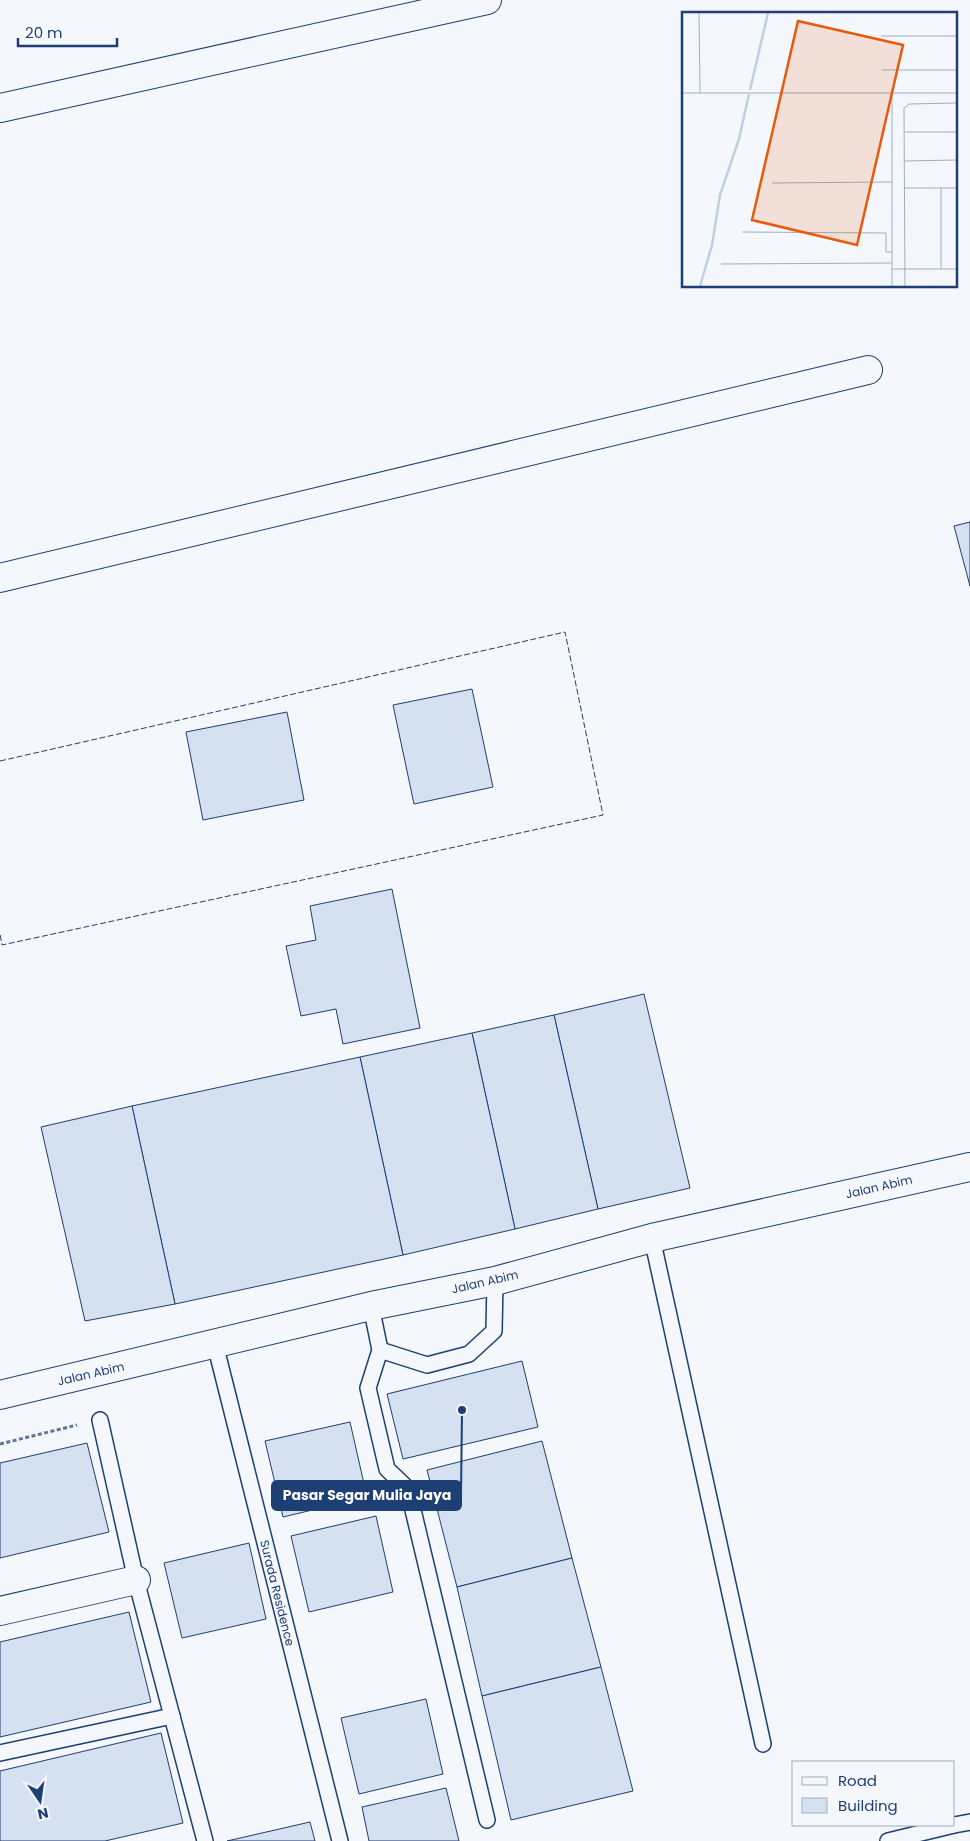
<svg xmlns="http://www.w3.org/2000/svg" width="970" height="1841" font-family="Poppins,sans-serif">
	<rect width="100%" height="100%" fill="#f4f7fb"/>
	<!-- building -->
	<g fill="#d5e0f0" stroke="#1d3f73">
		<path d="M 970,522 L 970,586 L 954,526 Z"/>
		<path d="M 472,689 L 493,787 L 414,804 L 393,705 Z"/>
		<path d="M 287,712 L 304,800 L 203,820 L 186,732 Z"/>
		<path d="M 392,889 L 420,1028 L 343,1044 L 336,1009 L 301,1016 L 286,946 L 316,940 L 310,906 Z"/>
		<path d="M 644,994 L 690,1188 L 598,1209 L 554,1015 Z"/>
		<path d="M 554,1015 L 598,1209 L 515,1229 L 472,1033 Z"/>
		<path d="M 472,1033 L 515,1229 L 403,1255 L 360,1057 Z"/>
		<path d="M 360,1057 L 403,1255 L 175,1304 L 132,1106 Z"/>
		<path d="M 132,1106 L 175,1304 L 85,1321 L 41,1127 Z"/>
		<path d="M 522,1361 L 538,1427 L 403,1459 L 387,1394 Z"/>
		<path d="M 350,1422 L 367,1497 L 283,1517 L 265,1441 Z"/>
		<path d="M 542,1441 L 572,1558 L 457,1587 L 427,1470 Z"/>
		<path d="M 87,1443 L 109,1532 L 0,1558 L 0,1463 Z"/>
		<path d="M 376,1516 L 393,1592 L 309,1612 L 291,1536 Z"/>
		<path d="M 249,1543 L 266,1619 L 182,1638 L 164,1563 Z"/>
		<path d="M 572,1558 L 601,1667 L 482,1696 L 457,1587 Z"/>
		<path d="M 129,1612 L 151,1702 L 0,1737 L 0,1642 Z"/>
		<path d="M 601,1667 L 633,1791 L 511,1820 L 482,1696 Z"/>
		<path d="M 426,1699 L 443,1774 L 359,1794 L 341,1718 Z"/>
		<path d="M 161,1733 L 183,1823 L 105,1841 L 0,1841 L 0,1771 Z"/>
		<path d="M 446,1788 L 459,1841 L 369,1841 L 362,1807 Z"/>
		<path d="M 310,1822 L 315,1841 L 227,1841 Z"/>
	</g>
	<g fill="none" stroke-linecap="round" stroke-linejoin="round">
		<defs>
			<g id="service">
				<path d="M 652,1238 L 763,1744"/>
				<path d="M 371,1306 L 380,1350 L 368,1388 L 387,1469 L 408,1489 L 487,1820"/>
				<path d="M 215,1344 L 340,1841"/>
				<path d="M 380,1350 L 427,1365 L 469,1354 L 494,1331 L 495,1281"/>
				<path d="M 100,1420 L 136,1580 L 205,1841"/>
				<path d="M 0,1753 L 172,1716"/>
				<path d="M 954,1825 L 970,1822"/>
				<path d="M 888,1841 L 954,1825"/>
			</g>
			<g id="minor">
				<path d="M 0,108 L 487,0"/>
				<path d="M 0,578 L 868,370"/>
				<path d="M 0,1395 L 371,1306 L 495,1281 L 652,1238 L 970,1167"/>
				<path d="M 0,1611 L 136,1580"/>
			</g>
		</defs>
		<!-- service casing -->
		<use href="#service" stroke="#1d3f73" stroke-width="18"/>
		<!-- minor casing -->
		<use href="#minor" stroke="#1d3f73" stroke-width="30"/>
		<!-- path -->
		<path stroke="#5e769c" stroke-width="3" stroke-dasharray="4 2.5" stroke-linecap="butt" d="M 0,1444 L 77,1425"/>
		<!-- service -->
		<use href="#service" stroke="#f4f7fb" stroke-width="15"/>
		<!-- minor -->
		<use href="#minor" stroke="#f4f7fb" stroke-width="28"/>
		<!-- fence -->
		<path stroke="#1d3f73" stroke-width="1" stroke-dasharray="6 2.5" stroke-linecap="butt" d="M 0,761 L 565,632 L 603,815 L 2,945 L 0,934"/>
	</g>
	<g text-anchor="middle" stroke-width="4" stroke-linejoin="round" paint-order="stroke">
		<!-- street labels -->
		<g font-size="12" fill="#1d3f73" stroke="#f4f7fb">
			<text transform="translate(879 1187) rotate(-13)" y="4">Jalan Abim</text>
			<text transform="translate(485 1282) rotate(-13)" y="4">Jalan Abim</text>
			<text transform="translate(91 1374) rotate(-13)" y="4">Jalan Abim</text>
			<text transform="translate(277 1593) rotate(76)" y="4">Surada Residence</text>
		</g>
	</g>
	<!-- overview -->
	<g transform="translate(682 12)">
		<rect width="275" height="275" fill="#f4f7fb"/>
		<path fill="none" stroke="#bed0e5" stroke-width="2.5" d="M 68,78 L 86,1M 18,274 L 30,233 L 38,183 L 57,127 L 67,82"/>
		<path fill="none" stroke="#9eadc5" stroke-width="1" d="M 17,1 L 18,81M 199,24 L 275,24M 200,58 L 275,58M 0,81 L 275,81M 223,120 L 275,120M 223,149 L 275,148M 90,171 L 210,170M 223,176 L 275,176M 60,220 L 204,221 L 204,240 L 210,240M 39,252 L 210,251M 210,257 L 275,257M 259,257 L 259,176M 210,274 L 210,81M 223,274 L 222,96 L 227,92 L 275,91"/>
		<path fill="#e8590c" fill-opacity="0.15" stroke="#e8590c" stroke-width="2.5" d="M 116,9 L 221,33 L 175,233 L 70,208 Z"/>
		<rect width="275" height="275" fill="none" stroke="#1d3f73" stroke-width="2.5"/>
	</g>
	<!-- callouts -->
	<path fill="none" stroke="#1d3f73" stroke-width="2" d="M462 1410L461 1495"/>
	<circle fill="#1d3f73" stroke="#f4f7fb" stroke-width="2" cx="462" cy="1410" r="5"/>
	<rect fill="#1d3f73" stroke="#1d3f73" stroke-width="2" x="272" y="1481" width="189" height="29" rx="5"/>
	<g font-size="14" text-anchor="middle" font-weight="bold" fill="#fff">
		<text x="367" y="1500">Pasar Segar Mulia Jaya</text>
	</g>
	<!-- legend -->
	<rect x="792" y="1761" width="162" height="65" fill="#f4f7fb" stroke="#9eadc5"/>
	<rect x="802" y="1777" width="25" height="8" fill="#f4f7fb" stroke="#9eadc5"/>
	<text x="838" y="1786" font-size="15" fill="#1d3f73">Road</text>
	<rect x="802" y="1798" width="25" height="15" fill="#d5e0f0" stroke="#9eadc5"/>
	<text x="838" y="1811" font-size="15" fill="#1d3f73">Building</text>
	<!-- north arrow -->
	<g transform="translate(40 1801) rotate(167)" stroke="#f4f7fb" stroke-width="4" paint-order="stroke">
	<path d="M0-4L9 19L0 12L-9 19Z" fill="#1d3f73"/>
	<text y="-8" font-size="14" font-weight="bold" text-anchor="middle" fill="#1d3f73">N</text>
	</g>
	<!-- scale -->
	<path d="M18 38v8h99v-8" fill="none" stroke="#1d3f73" stroke-width="2.5"/>
	<text x="25" y="38" font-size="15" fill="#1d3f73" stroke="#f4f7fb" stroke-width="4" paint-order="stroke">20 m</text>
</svg>
